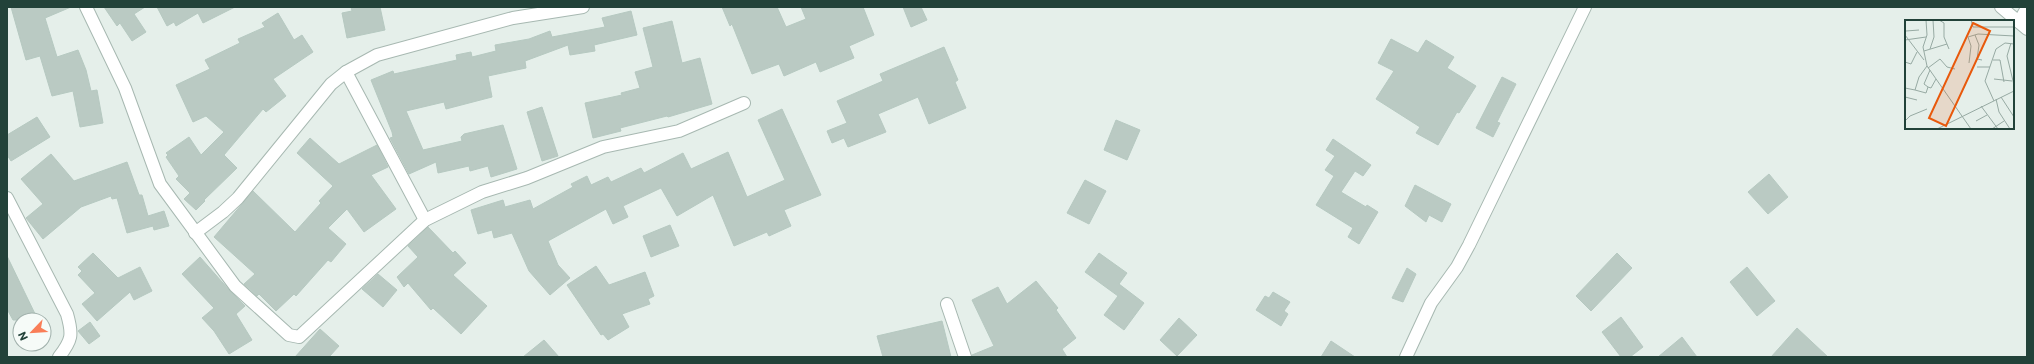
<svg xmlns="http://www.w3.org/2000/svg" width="2034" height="364" font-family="Commissioner,sans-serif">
	<rect width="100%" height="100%" fill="#e5efea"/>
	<!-- building -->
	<g fill="#bacac3" stroke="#b6c9c1">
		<path d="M 11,7 L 71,7 L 45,18 L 57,57 L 78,50 L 86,70 L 91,91 L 97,90 L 103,123 L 80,127 L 73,91 L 52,96 L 40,56 L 26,60 Z"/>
		<path d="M 104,7 L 145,7 L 134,14 L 146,32 L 132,41 L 120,23 L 117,26 Z"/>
		<path d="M 157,7 L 235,7 L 203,23 L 198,13 L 176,26 L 174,22 L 167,26 Z"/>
		<path d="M 351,7 L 380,7 L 385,30 L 347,38 L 342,13 L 352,11 Z"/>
		<path d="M 722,7 L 777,7 L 786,27 L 806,19 L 801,7 L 863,7 L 874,35 L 849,46 L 854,58 L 820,72 L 816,62 L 784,76 L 779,64 L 752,74 L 732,24 L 730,26 Z"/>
		<path d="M 903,7 L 921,7 L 927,20 L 911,27 Z"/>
		<path d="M 631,11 L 637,35 L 594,45 L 595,51 L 570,55 L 568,45 L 525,61 L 526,68 L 488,76 L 492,97 L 446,109 L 444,102 L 406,111 L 423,150 L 462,141 L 461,137 L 464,134 L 503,125 L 517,169 L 491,177 L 488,166 L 470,171 L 469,166 L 438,173 L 436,162 L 409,174 L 390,138 L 393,137 L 392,132 L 371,80 L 393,71 L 394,74 L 457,60 L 456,55 L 471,52 L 472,57 L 496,51 L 495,45 L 529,39 L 550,31 L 552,37 L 605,27 L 602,18 Z"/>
		<path d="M 278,13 L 294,40 L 302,35 L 313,52 L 273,79 L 286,96 L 266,112 L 263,109 L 224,155 L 237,168 L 204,200 L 205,201 L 196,210 L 184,199 L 190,193 L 176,179 L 179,176 L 166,157 L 168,155 L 166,153 L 189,137 L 201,155 L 224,132 L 206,116 L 193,122 L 176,85 L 210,69 L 205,60 L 240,43 L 238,39 L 265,27 L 262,23 Z"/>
		<path d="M 672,21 L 682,63 L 700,58 L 712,104 L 668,117 L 667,116 L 620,128 L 621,131 L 593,138 L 585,103 L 622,95 L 621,93 L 640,88 L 635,72 L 653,67 L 643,28 Z"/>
		<path d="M 1391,39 L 1418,53 L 1426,40 L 1454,57 L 1447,68 L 1476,86 L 1459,113 L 1457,112 L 1438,145 L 1416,133 L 1420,127 L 1376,99 L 1394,71 L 1378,63 Z"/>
		<path d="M 944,47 L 958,80 L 955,82 L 966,108 L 929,124 L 918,97 L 878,114 L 886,132 L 848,147 L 844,138 L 832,143 L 827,131 L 847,123 L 837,101 L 883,81 L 880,74 Z"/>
		<path d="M 1502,77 L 1516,84 L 1497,122 L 1500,123 L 1493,137 L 1476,128 Z"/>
		<path d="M 542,107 L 558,156 L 542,161 L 527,112 Z"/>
		<path d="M 782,109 L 821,195 L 784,210 L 791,226 L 769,236 L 767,232 L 734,246 L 713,195 L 677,216 L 661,188 L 623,206 L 628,217 L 613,224 L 606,209 L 548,241 L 558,265 L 570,278 L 550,295 L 529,271 L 512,233 L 494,238 L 492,230 L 478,234 L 471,210 L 503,200 L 505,207 L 530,200 L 533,209 L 573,187 L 571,184 L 587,176 L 591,185 L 608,177 L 611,182 L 641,168 L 644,173 L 683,153 L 691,169 L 728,152 L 747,197 L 785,180 L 758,120 Z"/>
		<path d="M 37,117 L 50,137 L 11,161 L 7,155 L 7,135 Z"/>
		<path d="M 1116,120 L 1140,130 L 1127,160 L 1104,150 Z"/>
		<path d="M 310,138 L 339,164 L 377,145 L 388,167 L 371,175 L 396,209 L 364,232 L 347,209 L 328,228 L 346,244 L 331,262 L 328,260 L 296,296 L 294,294 L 276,311 L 259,294 L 257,296 L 244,284 L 255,274 L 214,237 L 253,191 L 295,232 L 321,203 L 319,201 L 333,186 L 297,153 Z"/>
		<path d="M 1333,139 L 1371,165 L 1363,176 L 1355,171 L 1341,192 L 1366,207 L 1367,205 L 1378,212 L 1359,244 L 1348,237 L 1353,228 L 1316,205 L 1334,176 L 1325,170 L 1335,156 L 1326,150 Z"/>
		<path d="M 51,154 L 74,181 L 127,162 L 139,195 L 142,195 L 148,216 L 164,211 L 169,226 L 154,230 L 153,226 L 127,233 L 117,198 L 112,199 L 111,196 L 81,207 L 43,239 L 26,218 L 43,204 L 21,179 Z"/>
		<path d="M 1769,174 L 1788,197 L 1768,214 L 1748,192 Z"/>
		<path d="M 1085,180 L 1106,191 L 1089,224 L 1067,213 Z"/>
		<path d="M 1415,185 L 1451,204 L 1442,222 L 1429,215 L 1426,222 L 1405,206 Z"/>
		<path d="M 670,225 L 679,246 L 651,257 L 643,236 Z"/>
		<path d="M 428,227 L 453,253 L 455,251 L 466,263 L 453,275 L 487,306 L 461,334 L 433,308 L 431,310 L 408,283 L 404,287 L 397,277 L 418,257 L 408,246 Z"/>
		<path d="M 93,253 L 118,278 L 140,267 L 152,291 L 134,300 L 130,292 L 97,321 L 82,304 L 95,293 L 78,275 L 82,271 L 78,267 Z"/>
		<path d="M 1099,253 L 1127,273 L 1119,284 L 1144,303 L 1124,330 L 1104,315 L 1118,296 L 1085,272 Z"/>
		<path d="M 1617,253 L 1632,268 L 1591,311 L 1576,296 Z"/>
		<path d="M 7,256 L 38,320 L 13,320 L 7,309 Z"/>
		<path d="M 200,257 L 230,291 L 245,306 L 236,314 L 252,340 L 229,354 L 214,331 L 202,318 L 214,308 L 182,274 Z"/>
		<path d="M 596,266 L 609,285 L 645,272 L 654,296 L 648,299 L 650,304 L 622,314 L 629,327 L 608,340 L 603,334 L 601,335 L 567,285 Z"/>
		<path d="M 1747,267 L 1775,301 L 1757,316 L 1730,282 Z"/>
		<path d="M 1407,268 L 1416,274 L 1403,302 L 1392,298 Z"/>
		<path d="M 378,274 L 397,290 L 383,307 L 362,289 Z"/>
		<path d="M 1036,281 L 1058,308 L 1056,310 L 1076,338 L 1062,349 L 1067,357 L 972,357 L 972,355 L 994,346 L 972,300 L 998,287 L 1007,304 Z"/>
		<path d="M 1273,292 L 1290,302 L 1284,311 L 1288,314 L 1281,326 L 1256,310 L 1265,296 L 1269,298 Z"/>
		<path d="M 1621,317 L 1643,347 L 1630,357 L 1621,357 L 1602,332 Z"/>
		<path d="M 1179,318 L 1197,335 L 1177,356 L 1160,340 Z"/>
		<path d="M 942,321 L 951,357 L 883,357 L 877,336 Z"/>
		<path d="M 90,322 L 100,336 L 89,344 L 78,331 Z"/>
		<path d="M 1797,328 L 1828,357 L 1771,357 Z"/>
		<path d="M 320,329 L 339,346 L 329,357 L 295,357 Z"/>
		<path d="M 1682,337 L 1697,357 L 1658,357 Z"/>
		<path d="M 544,340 L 559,357 L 523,357 Z"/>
		<path d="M 1331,341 L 1355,357 L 1321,357 Z"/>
	</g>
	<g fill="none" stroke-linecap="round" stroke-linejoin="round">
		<defs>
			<g id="minor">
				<path d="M 86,7 L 125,88 L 160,184 L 235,286 L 289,335 L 299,337 L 425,220 L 482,192 L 527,178 L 603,147 L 679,131 L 744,103"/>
				<path d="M 2001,7 L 2027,29"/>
				<path d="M 2019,22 L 2027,8"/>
				<path d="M 346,72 L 425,220"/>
				<path d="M 7,198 L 67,314 C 73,335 72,340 59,357"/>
				<path d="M 195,233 L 223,212 L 238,198 L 331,84 L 346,72 L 377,55 L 513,18 L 583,7"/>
				<path d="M 947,304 L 965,357"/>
				<path d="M 1406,357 L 1431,303 L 1457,267 L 1469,245 L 1585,7"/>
			</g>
		</defs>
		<!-- minor casing -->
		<use href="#minor" stroke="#a7b8b1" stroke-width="14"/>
		<!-- minor -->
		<use href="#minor" stroke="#fff" stroke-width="12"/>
	</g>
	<!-- overview -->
	<g transform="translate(1905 20)">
		<rect width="109" height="109" fill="#e5efea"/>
		<path fill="none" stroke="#97aaa3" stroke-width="1" d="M 21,0 L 22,15 L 18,27 L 22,46 L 66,109M 34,0 L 39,3 L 39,17 L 44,29M 66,0 L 68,7 L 109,7M 1,11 L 14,10M 0,15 L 19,40M 70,15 L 74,25 L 72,39 L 77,40M 0,20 L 21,17M 106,23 L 102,36 L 109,65M 25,29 L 29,17 L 28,0M 19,31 L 42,24M 88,40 L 95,40 L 99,62M 0,42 L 6,44 L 12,32M 64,43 L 66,26 L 63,17 L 73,14 L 109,16M 72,47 L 85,47M 23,48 L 35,39 L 42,47 L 50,49M 89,59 L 107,61M 23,67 L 26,68 L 31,59M 0,68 L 10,70 L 14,57 L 22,46M 10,70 L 21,73 L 23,67 L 19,64 L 25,50M 0,77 L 12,80M 96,77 L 109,97M 91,79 L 94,92 L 105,109M 89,81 L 80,61 L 91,29 L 100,23 L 109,24M 76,86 L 93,109M 0,101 L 5,96 L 22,89M 71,101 L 82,95M 32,109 L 109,71M 87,109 L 99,101"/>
		<path fill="#e8590c" fill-opacity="0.15" stroke="#e8590c" stroke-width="2" d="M 68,3 L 85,11 L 41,106 L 24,98 Z"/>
		<rect width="109" height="109" fill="none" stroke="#224239" stroke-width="2"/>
	</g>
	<!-- border -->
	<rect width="2034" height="364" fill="none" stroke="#224239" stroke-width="16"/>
	<!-- north arrow -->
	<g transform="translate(32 332) rotate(245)"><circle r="19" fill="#f6fbf8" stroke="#a1b1ac"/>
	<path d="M0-3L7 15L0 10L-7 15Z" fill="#f97e58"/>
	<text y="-6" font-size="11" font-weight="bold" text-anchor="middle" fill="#224239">N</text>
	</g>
</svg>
